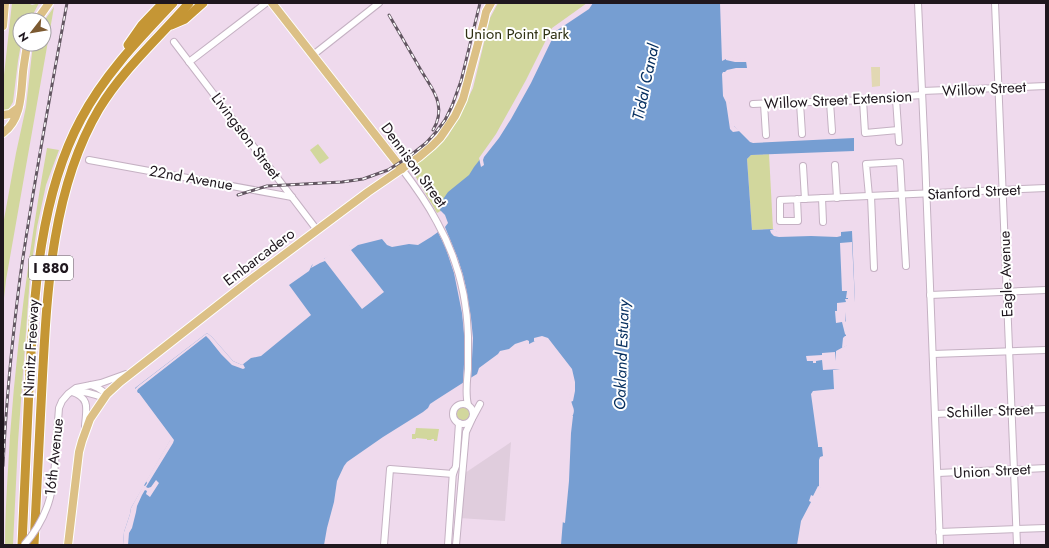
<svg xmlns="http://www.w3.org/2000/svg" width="1049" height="548" font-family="Jost,sans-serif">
	<rect width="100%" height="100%" fill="#efdaed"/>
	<!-- commercial -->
	<path fill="#e0cddd" d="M 511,442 L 505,521 L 459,518 L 462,475 Z"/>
	<!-- green -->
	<g fill="#d2d79d">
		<path d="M 12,3 L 28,3 L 32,5 L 39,3 L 30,20 L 20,20 L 21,44 L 18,61 L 13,102 L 7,112 L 3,112 L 3,84 Z"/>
		<path d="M 498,3 L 589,3 L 486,167 L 441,211 L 437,213 L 414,174 L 413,166 L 434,150 L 448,136 L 459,117 L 473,88 L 490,18 Z"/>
		<path d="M 54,7 L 6,280 L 3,307 L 3,225 L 16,153 L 26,107 L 32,53 L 34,44 L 44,44 L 44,21 Z"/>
		<path d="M 318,144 L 329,158 L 320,164 L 310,150 Z"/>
		<path d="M 47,148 L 59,150 L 46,185 L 37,227 L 30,276 L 18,442 L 13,545 L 5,545 C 5,509 8,472 10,436 C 17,339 30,243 47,148 Z"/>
		<path d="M 769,154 L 773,229 L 752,230 L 747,159 L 751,155 Z"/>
		<circle cx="463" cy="415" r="8"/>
		<path d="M 416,428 L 439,429 L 437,441 L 434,441 L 434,439 L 432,439 L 431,440 L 427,440 L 427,439 L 416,438 L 416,439 L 412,439 L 412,434 L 415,434 Z"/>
	</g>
	<!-- sand -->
	<path fill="#e2d8b3" d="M 871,67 L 880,67 L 880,86 L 872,87 Z"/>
	<!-- water -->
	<path fill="#769ed2" d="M 589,3 L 724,3 L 728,58 L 746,61 L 747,68 L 729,73 L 729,102 L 731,123 L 750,142 L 753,143 L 854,138 L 854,151 L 751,155 L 747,159 L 752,230 L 773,229 L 778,233 L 838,233 L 841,232 L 852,231 L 855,302 L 851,302 L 851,312 L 845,312 L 847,345 L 836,351 L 836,361 L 840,361 L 840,369 L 833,370 L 834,389 L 813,391 L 811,394 L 818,445 L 818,447 L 822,447 L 823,456 L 820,457 L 819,460 L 819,487 L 821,487 L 808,513 L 799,545 L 561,545 L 571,419 C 577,408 572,409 571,399 C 570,393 573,386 573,380 C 572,365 555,349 546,339 L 539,337 L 537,340 L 529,344 L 529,341 L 527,340 L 515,344 L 509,349 L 500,351 L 498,354 L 479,368 L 477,374 L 472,377 L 436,400 L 430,404 L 428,408 L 423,412 L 383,437 L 347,462 L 344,466 L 337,481 L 334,502 L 327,528 L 324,545 L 123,545 L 124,532 L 130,514 L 131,508 L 171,439 L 136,392 L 135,388 L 207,333 L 212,337 L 233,361 L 242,365 L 251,358 L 261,356 L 311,315 L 289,285 L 309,271 L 312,265 L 357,242 L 383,236 L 391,244 L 419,241 L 437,227 L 442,217 L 439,205 L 448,192 L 469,175 L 474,167 L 481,158 L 497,135 L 554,29 Z"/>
	<!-- pier -->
	<g fill="#efdaed">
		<path d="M 587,3 L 593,3 L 589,9 L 556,31 L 531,83 L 511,119 L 499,138 L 484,157 L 483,160 L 484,165 L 481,167 L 479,158 L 496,134 L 526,80 L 552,28 Z"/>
		<path d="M 720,3 L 726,3 L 730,57 L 746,59 L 748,62 L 735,62 L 726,60 L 726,59 L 722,61 Z"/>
		<path d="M 736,68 L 749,68 L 746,71 L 731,75 L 731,102 L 729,102 L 729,103 L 731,104 L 732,124 L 734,124 L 734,126 L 740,131 L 733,132 L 730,129 L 726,102 L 723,96 L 722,74 L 723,72 L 725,72 L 727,70 Z"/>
		<path d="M 441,211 L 445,215 L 448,223 L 445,227 L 458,259 L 463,275 L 466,288 L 471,318 L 473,338 L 471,380 L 463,385 L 465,343 L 462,313 L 454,273 L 446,249 L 438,232 L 431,237 L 418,245 L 409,244 L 392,247 L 387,245 L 382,239 L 358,245 L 351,250 L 384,292 L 362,309 L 325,261 L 320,263 L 311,268 L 314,262 L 322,257 L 324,259 L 331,253 L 347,245 L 348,246 L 358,240 L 383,234 L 389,241 L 392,242 L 408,239 L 418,239 L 435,227 L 440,217 L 439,212 Z"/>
		<path d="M 775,229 L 777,232 L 838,231 L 841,232 L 841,236 L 837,237 L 811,236 L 779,237 L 774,236 L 771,233 L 770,230 Z"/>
		<path d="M 852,242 L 855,302 L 851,302 L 851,312 L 845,312 L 845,321 L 848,324 L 849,340 L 848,345 L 842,348 L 843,338 L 845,336 L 846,336 L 846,335 L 845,334 L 842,322 L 836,323 L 835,311 L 837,311 L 837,303 L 846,302 L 845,299 L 848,299 L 848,298 L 846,298 L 847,291 L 842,291 L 840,243 Z"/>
		<path d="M 207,333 L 212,337 L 211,337 L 212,337 L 233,361 L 242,365 L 243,364 L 245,368 L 243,369 L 232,365 L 221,354 L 209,339 L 206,336 L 138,389 L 137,391 L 138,393 L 139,393 L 174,440 L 173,443 L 146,487 L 148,488 L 151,487 L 156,480 L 159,483 L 150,497 L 146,494 L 147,491 L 145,490 L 142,495 L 137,506 L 136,512 L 132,528 L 129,533 L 128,545 L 123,545 L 124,532 L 130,514 L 131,508 L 142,488 L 141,487 L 142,484 L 145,486 L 147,483 L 146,481 L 170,440 L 137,399 L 134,390 L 138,386 Z"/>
		<path d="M 542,336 L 548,338 L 572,369 L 575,382 L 575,391 L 573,401 L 570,402 L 569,400 L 571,379 L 566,367 L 545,340 L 540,339 L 537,342 L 534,341 L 534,338 Z"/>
		<path d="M 835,352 L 836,361 L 840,361 L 840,369 L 823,370 L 822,360 L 816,361 L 816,363 L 813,363 L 813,361 L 807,361 L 806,356 L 822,355 L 822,353 Z"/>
		<path d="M 572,416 L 573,416 L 571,433 L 569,481 L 565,523 L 562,522 L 568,427 L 569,420 Z"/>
		<path d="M 818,486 L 823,488 L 810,513 L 801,545 L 797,545 L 801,521 L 811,502 L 809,501 L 811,495 L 813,496 Z"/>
	</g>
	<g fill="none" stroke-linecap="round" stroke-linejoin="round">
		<defs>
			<g id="minor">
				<path d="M 918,3 L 925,157 L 940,545"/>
				<path d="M 995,3 L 1017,545"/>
				<path d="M 174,42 L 317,230"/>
				<path d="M 313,55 L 379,3"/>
				<path d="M 189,62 L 266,3"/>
				<path d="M 922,91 L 1046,86"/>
				<path d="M 896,99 L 899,142"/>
				<path d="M 863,100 L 865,133 L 898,130"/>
				<path d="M 830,102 L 832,131"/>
				<path d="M 800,103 L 802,134"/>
				<path d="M 753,104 L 896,99 L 907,96 L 922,95"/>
				<path d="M 764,104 L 766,135"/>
				<path d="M 89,160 L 292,197"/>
				<path d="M 835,165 L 837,198"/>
				<path d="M 803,166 L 805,199"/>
				<path d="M 402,169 C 415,186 427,203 437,222 C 456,256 467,296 468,336 C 468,347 468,358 468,369 C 467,381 465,393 468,405"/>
				<path d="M 869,196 L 866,164 L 900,162 L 906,266"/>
				<path d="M 871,196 L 874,268"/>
				<path d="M 822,198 L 823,222"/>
				<path d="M 797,199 L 798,221 L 780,221 L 780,200 L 1046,188"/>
				<path d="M 930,295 L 1046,290"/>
				<path d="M 933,354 L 1046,350"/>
				<path d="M 91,385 L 98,388 L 107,394"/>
				<path d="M 74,391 C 85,391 94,394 104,398"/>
				<path d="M 72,392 C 91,398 86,410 85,426"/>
				<circle cx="463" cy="414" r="10"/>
				<path d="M 935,414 L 1046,409"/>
				<path d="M 473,417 L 480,404"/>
				<path d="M 57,435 L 59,408 L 62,401 L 68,394 L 76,388 L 101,383 L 126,374"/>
				<path d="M 938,473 L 1046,468"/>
				<path d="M 939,532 L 1046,528"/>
				<path d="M 384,545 L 390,469 L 453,474 L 456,466 L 459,423"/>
				<path d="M 448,545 L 453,471"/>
				<path d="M 456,545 L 466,432 L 472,419"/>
			</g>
			<g id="major">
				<path d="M 272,3 L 402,169"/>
				<path d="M 37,20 L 49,3"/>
				<path d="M 3,26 L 5,3"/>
				<path d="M 3,115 L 10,114 L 18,108"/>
				<path d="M 3,133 C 22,119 21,93 23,72 C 24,63 26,53 27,44"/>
				<path d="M 68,545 L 79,452 L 82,441 L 90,419 L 107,394 L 120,382 L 249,281 L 368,192 L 419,157 L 432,146 L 440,138 L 455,116 L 463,99 L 484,21 L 486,12 L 491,3"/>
			</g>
			<g id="highway">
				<path d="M 171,25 L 185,19 L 203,3"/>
				<path d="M 128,45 L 142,25 L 163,3"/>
				<path d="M 22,545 C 24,493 27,440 29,388 C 34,299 38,199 81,119 C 104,75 139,39 173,3"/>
				<path d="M 34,545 C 37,492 39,438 42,385 C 47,293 51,190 99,109 C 123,69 159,38 189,3"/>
			</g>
		</defs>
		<!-- minor casing -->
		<use href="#minor" stroke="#c5b1c3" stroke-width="8"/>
		<!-- major casing -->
		<use href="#major" stroke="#fff" stroke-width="10"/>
		<!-- highway casing -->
		<use href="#highway" stroke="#fff" stroke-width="11"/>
		<!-- minor -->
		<use href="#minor" stroke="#fff" stroke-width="6"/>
		<!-- major -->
		<use href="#major" stroke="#dcc086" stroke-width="8"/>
		<!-- highway -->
		<use href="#highway" stroke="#c59635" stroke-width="9"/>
		<defs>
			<g id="rail">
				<path d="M 389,15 C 400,34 411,53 422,72 C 428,82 436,92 438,103 C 440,112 438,122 433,130"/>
				<path d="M 238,195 L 267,186 L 342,182 L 363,179 L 388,170 L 407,158 L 426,143 L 436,132 L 445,120 L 452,106 L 461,81 L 480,3"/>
				<path d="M 3,466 C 6,403 12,341 20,278 C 33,186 50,95 67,3"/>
			</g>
		</defs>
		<!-- rail casing -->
		<use href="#rail" stroke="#625661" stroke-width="3"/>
		<!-- rail -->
		<use href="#rail" stroke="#fff" stroke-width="1.5" stroke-dasharray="4.5" stroke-linecap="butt"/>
		<defs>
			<path id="minor-bridge" d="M 24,545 C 55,510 54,479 57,435"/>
		</defs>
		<!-- minor-bridge casing -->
		<use href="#minor-bridge" stroke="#c5b1c3" stroke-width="8" stroke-linecap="butt"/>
		<!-- minor-bridge -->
		<use href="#minor-bridge" stroke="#fff" stroke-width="6"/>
	</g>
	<g text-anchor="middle" stroke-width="4" stroke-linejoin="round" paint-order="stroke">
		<!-- shield labels -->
		<rect fill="#fff" stroke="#625d62" stroke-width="1" x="29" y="256" width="44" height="24" rx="3"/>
		<g font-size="14" font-weight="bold" fill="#1f171e">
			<text x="51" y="273">I 880</text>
		</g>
		<!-- park labels -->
		<g font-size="15" fill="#2e3012" stroke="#fff">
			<text x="517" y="39">Union Point Park</text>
		</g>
		<!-- street labels -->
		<g font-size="15" fill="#1f171e" stroke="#fff">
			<text transform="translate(984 89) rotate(-3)" y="5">Willow Street</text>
			<text transform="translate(838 100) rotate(-3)" y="5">Willow Street Extension</text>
			<text transform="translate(246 136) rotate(53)" y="5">Livingston Street</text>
			<text transform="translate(414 165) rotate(54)" y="5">Dennison Street</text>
			<text transform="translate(191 178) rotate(10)" y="5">22nd Avenue</text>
			<text transform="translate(974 192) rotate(-3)" y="5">Stanford Street</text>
			<text transform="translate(259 257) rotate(-37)" y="5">Embarcadero</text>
			<text transform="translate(1006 274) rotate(-92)" y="5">Eagle Avenue</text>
			<text transform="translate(31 348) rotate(-87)" y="5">Nimitz Freeway</text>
			<text transform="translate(990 411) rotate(-2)" y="5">Schiller Street</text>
			<text transform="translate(54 457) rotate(-84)" y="5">16th Avenue</text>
			<text transform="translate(992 471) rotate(-3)" y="5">Union Street</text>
		</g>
		<!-- water labels -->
		<g font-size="16" font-style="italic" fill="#073060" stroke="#fff">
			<text transform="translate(645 82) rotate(-78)" y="6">Tidal Canal</text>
			<text transform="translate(621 355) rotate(-88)" y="6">Oakland Estuary</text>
		</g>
	</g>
	<!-- border -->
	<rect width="1049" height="548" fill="none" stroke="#1f171e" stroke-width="8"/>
	<!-- north arrow -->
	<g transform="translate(32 32) rotate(239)"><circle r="19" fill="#ffffff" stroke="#a5a2a5"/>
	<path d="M0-3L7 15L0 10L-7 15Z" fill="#7c5a31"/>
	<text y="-6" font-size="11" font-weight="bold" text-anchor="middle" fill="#1f171e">N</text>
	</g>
</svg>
